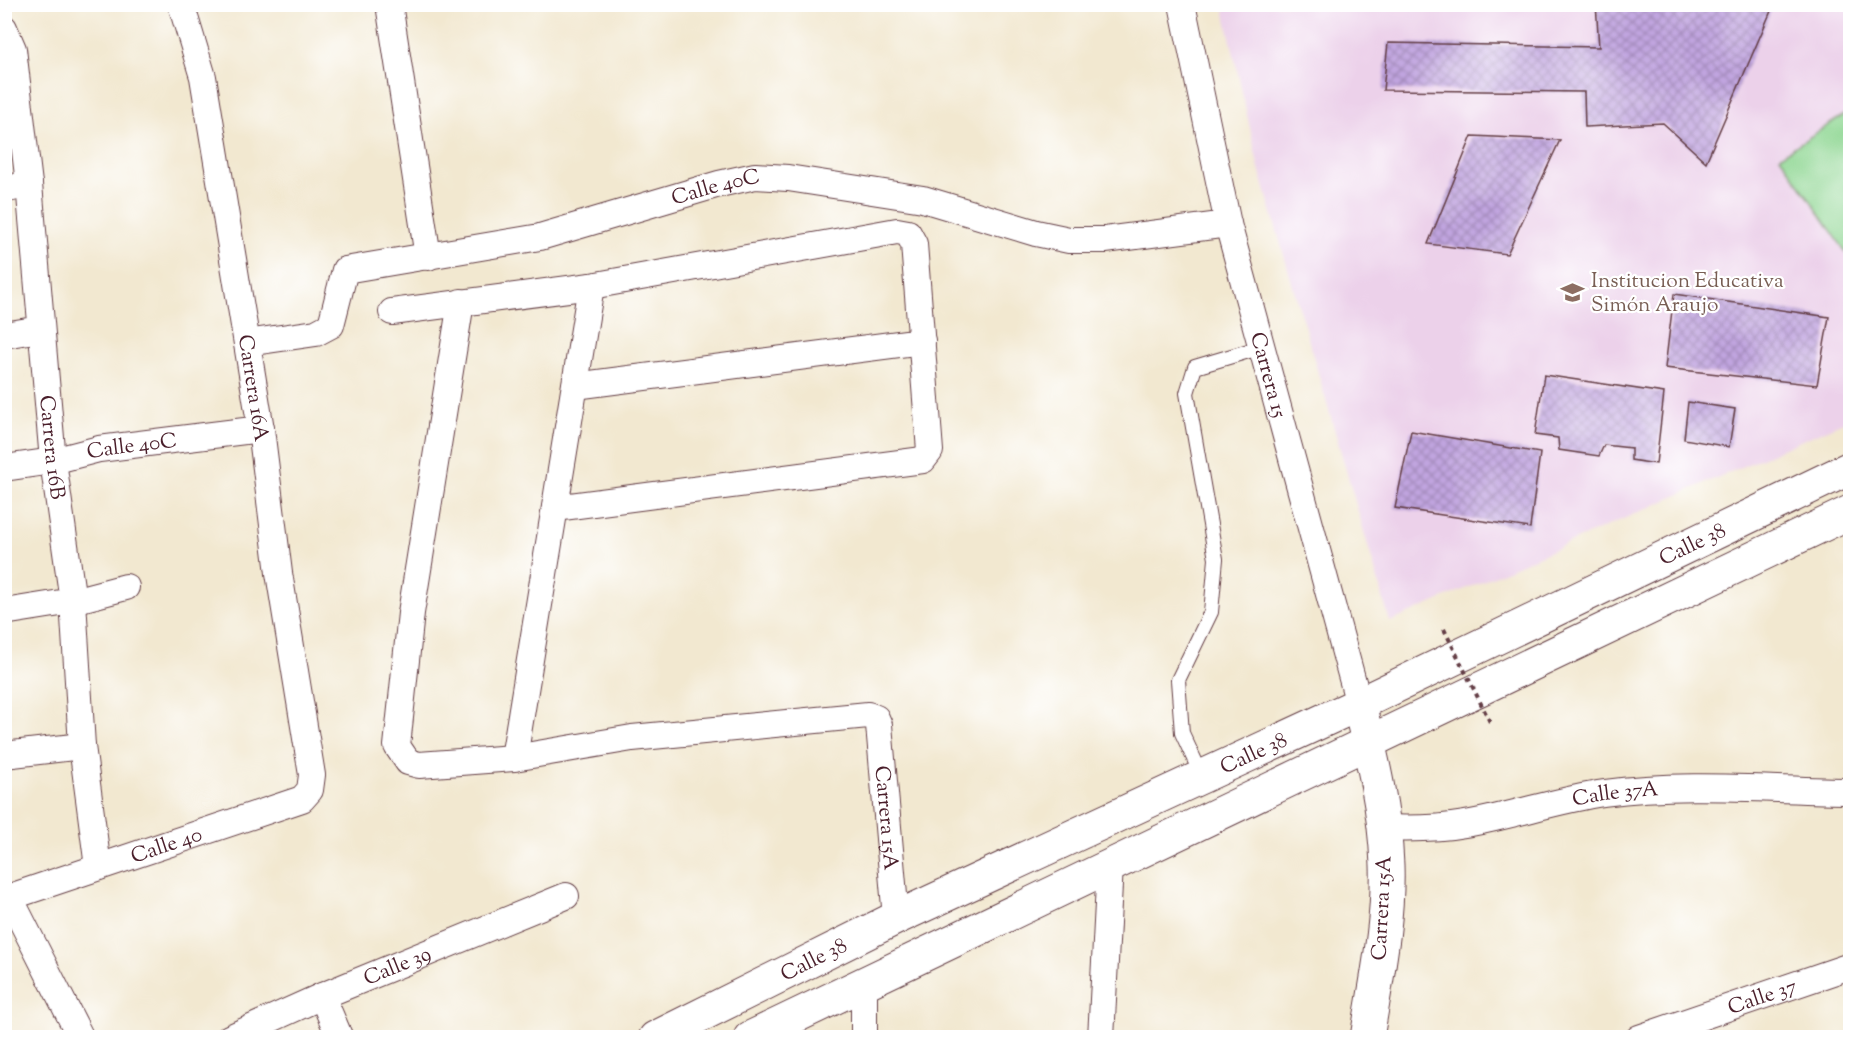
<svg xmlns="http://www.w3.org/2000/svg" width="1855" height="1042" font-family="'Sorts Mill Goudy',serif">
	<defs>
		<pattern id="building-cross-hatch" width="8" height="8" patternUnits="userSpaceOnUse" patternTransform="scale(1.5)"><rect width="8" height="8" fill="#c1a5e0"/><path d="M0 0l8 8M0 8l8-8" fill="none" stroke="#9f86b6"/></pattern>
	</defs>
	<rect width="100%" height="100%" fill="#fff"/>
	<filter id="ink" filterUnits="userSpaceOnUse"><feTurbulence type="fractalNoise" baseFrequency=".0167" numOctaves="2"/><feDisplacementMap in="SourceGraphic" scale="12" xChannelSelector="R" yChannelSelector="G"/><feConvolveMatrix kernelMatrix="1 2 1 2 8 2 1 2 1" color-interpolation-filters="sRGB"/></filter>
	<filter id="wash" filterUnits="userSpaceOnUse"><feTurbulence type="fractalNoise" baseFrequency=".008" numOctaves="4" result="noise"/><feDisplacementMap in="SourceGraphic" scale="24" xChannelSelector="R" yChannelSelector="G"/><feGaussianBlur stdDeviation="1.35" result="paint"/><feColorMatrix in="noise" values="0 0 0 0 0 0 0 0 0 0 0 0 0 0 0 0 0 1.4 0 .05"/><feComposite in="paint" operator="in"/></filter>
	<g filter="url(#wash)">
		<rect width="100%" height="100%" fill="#f2e8d0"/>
		<!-- built -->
		<path fill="#ecd1ea" d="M 1223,5 L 1850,5 L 1850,419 L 1390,622 L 1258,165 Z"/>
		<!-- garden -->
		<path fill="#8dd691" stroke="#6c7a5e" stroke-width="1.5" d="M 1850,111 L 1850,258 L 1780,156 Z"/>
		<g id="blocks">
			<!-- building -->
			<g fill="url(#building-cross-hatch)">
				<path d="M 1596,4 L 1774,4 L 1706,162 L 1663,123 L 1585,127 L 1584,92 L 1383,90 L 1388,43 L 1599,47 Z"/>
				<path d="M 1472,136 L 1560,140 L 1507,254 L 1428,244 Z"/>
				<path d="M 1674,294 L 1829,317 L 1817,385 L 1665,368 Z"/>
				<path d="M 1544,375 L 1664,393 L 1656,464 L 1631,460 L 1631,448 L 1604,445 L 1599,456 L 1559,450 L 1558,438 L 1535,435 Z"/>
				<path d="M 1688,402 L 1735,409 L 1729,447 L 1684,439 Z"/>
				<path d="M 1411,431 L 1540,453 L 1530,528 L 1395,508 Z"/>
			</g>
		</g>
	</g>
	<g filter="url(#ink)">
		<use href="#blocks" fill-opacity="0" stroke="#633d44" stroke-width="1.5"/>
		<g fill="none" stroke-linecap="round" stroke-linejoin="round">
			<defs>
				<path id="lane" d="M 1202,776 L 1182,733 L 1178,680 L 1211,612 L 1216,559 L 1187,393 L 1195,367 L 1262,347"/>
				<g id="street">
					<path d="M 389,4 L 428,257"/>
					<path id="s1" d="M 1182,4 L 1228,224 L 1359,704"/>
					<path id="s2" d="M 4,28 L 13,49 L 29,184 L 53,461 L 73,601 L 82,746 L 98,867"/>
					<path d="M 4,190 L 29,184"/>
					<path id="s3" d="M 461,302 L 411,613 L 397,746 L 408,762 L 419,765 L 514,758 L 632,738 L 868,715 L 876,718 L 879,725 L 896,918"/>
					<path d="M 392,312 L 591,286 L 514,758"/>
					<path d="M 4,335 L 40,329"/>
					<path id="s4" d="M 247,343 L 316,333 L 331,325 L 345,270 L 540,237 L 719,184 L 755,176 L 788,178 L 923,199 L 1036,233 L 1069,240 L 1105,240 L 1228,224"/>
					<path d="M 575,386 L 922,341"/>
					<path id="s5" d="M 4,468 L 53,461 L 99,449 L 261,429"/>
					<path d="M 555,508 L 923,460 L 930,451 L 914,244 L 908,233 L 897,231 L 591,286"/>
					<path d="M 4,612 L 73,601 L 126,587"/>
					<path d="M 4,755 L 82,746"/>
					<path id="s6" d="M 1383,828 C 1411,829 1438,829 1465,824 C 1512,816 1557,800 1604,793 C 1685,782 1769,790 1850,791"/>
					<path d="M 10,898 L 81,1038"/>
					<path id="s7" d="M 4,899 L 302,799 L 310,790 L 312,775 L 279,573 L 261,429 L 203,77 L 181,4"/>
					<path d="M 864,983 L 864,1038"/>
					<path d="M 322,996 L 340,1038"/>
					<path id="s8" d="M 229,1038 L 322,996 L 566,896"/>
					<path d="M 1101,1038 L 1110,865"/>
					<path id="s9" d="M 1639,1038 L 1850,966"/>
				</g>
				<path id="secondary" d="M 1359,704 C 1372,757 1385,810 1387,865 C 1389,922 1376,981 1367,1038"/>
				<g id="highway">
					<path id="s10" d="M 655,1038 L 896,918 L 1359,704 L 1850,468"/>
					<path d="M 750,1038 C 1116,860 1485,690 1850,512"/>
				</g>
			</defs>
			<!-- lane casing -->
			<use href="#lane" stroke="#633d44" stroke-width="16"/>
			<!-- street casing -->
			<use href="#street" stroke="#633d44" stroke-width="28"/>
			<!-- secondary casing -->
			<use href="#secondary" stroke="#633d44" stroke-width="35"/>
			<!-- highway casing -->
			<use href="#highway" stroke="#633d44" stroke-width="35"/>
			<!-- lane -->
			<use href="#lane" stroke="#fff" stroke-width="14"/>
			<!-- street -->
			<use href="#street" stroke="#fff" stroke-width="26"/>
			<!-- secondary -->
			<use href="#secondary" stroke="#fff" stroke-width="33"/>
			<!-- highway -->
			<use href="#highway" stroke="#fff" stroke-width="33"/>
			<!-- path-bridge -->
			<path stroke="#633d44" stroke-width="4" stroke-dasharray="4.5 4.5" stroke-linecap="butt" d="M 1444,629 L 1490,722"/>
		</g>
	</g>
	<!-- icons -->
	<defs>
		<symbol id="university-bare" viewBox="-9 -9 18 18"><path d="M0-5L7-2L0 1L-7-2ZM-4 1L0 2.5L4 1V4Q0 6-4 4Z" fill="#8d6e63" stroke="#fff" stroke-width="2.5" paint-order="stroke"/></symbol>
	</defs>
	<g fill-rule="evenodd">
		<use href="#university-bare" x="1556" y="276" width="33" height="33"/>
	</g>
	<g text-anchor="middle" stroke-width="4.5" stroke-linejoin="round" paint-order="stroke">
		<!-- street labels -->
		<g font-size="21" fill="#4a1f2b" stroke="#fff">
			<text dy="7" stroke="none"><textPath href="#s4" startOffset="524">Calle 40C</textPath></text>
			<text dy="7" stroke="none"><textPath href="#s1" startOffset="381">Carrera 15</textPath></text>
			<text transform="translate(254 388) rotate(81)" y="7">Carrera 16A</text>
			<text dy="7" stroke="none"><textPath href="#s5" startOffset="130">Calle 40C</textPath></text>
			<text dy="7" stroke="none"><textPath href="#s2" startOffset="423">Carrera 16B</textPath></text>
			<text dy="7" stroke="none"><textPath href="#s10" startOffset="1149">Calle 38</textPath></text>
			<text dy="7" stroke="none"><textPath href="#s10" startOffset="663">Calle 38</textPath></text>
			<text dy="7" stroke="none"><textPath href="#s6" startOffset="236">Calle 37A</textPath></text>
			<text dy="7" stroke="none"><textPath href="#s3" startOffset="1041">Carrera 15A</textPath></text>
			<text dy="7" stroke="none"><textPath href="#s7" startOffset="171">Calle 40</textPath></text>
			<text transform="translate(1381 908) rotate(-87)" y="7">Carrera 15A</text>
			<text dy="7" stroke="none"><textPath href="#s10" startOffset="177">Calle 38</textPath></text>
			<text dy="7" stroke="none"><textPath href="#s8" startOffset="183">Calle 39</textPath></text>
			<text dy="7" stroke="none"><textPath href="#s9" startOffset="130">Calle 37</textPath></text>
		</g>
		<!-- education labels -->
		<g font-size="21" fill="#785e54" stroke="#fff" text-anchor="start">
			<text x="1591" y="287">Institucion Educativa<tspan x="1591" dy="24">Simón Araujo</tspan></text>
		</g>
	</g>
	<!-- margin -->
	<rect width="1855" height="1042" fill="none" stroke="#fff" stroke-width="24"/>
</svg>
